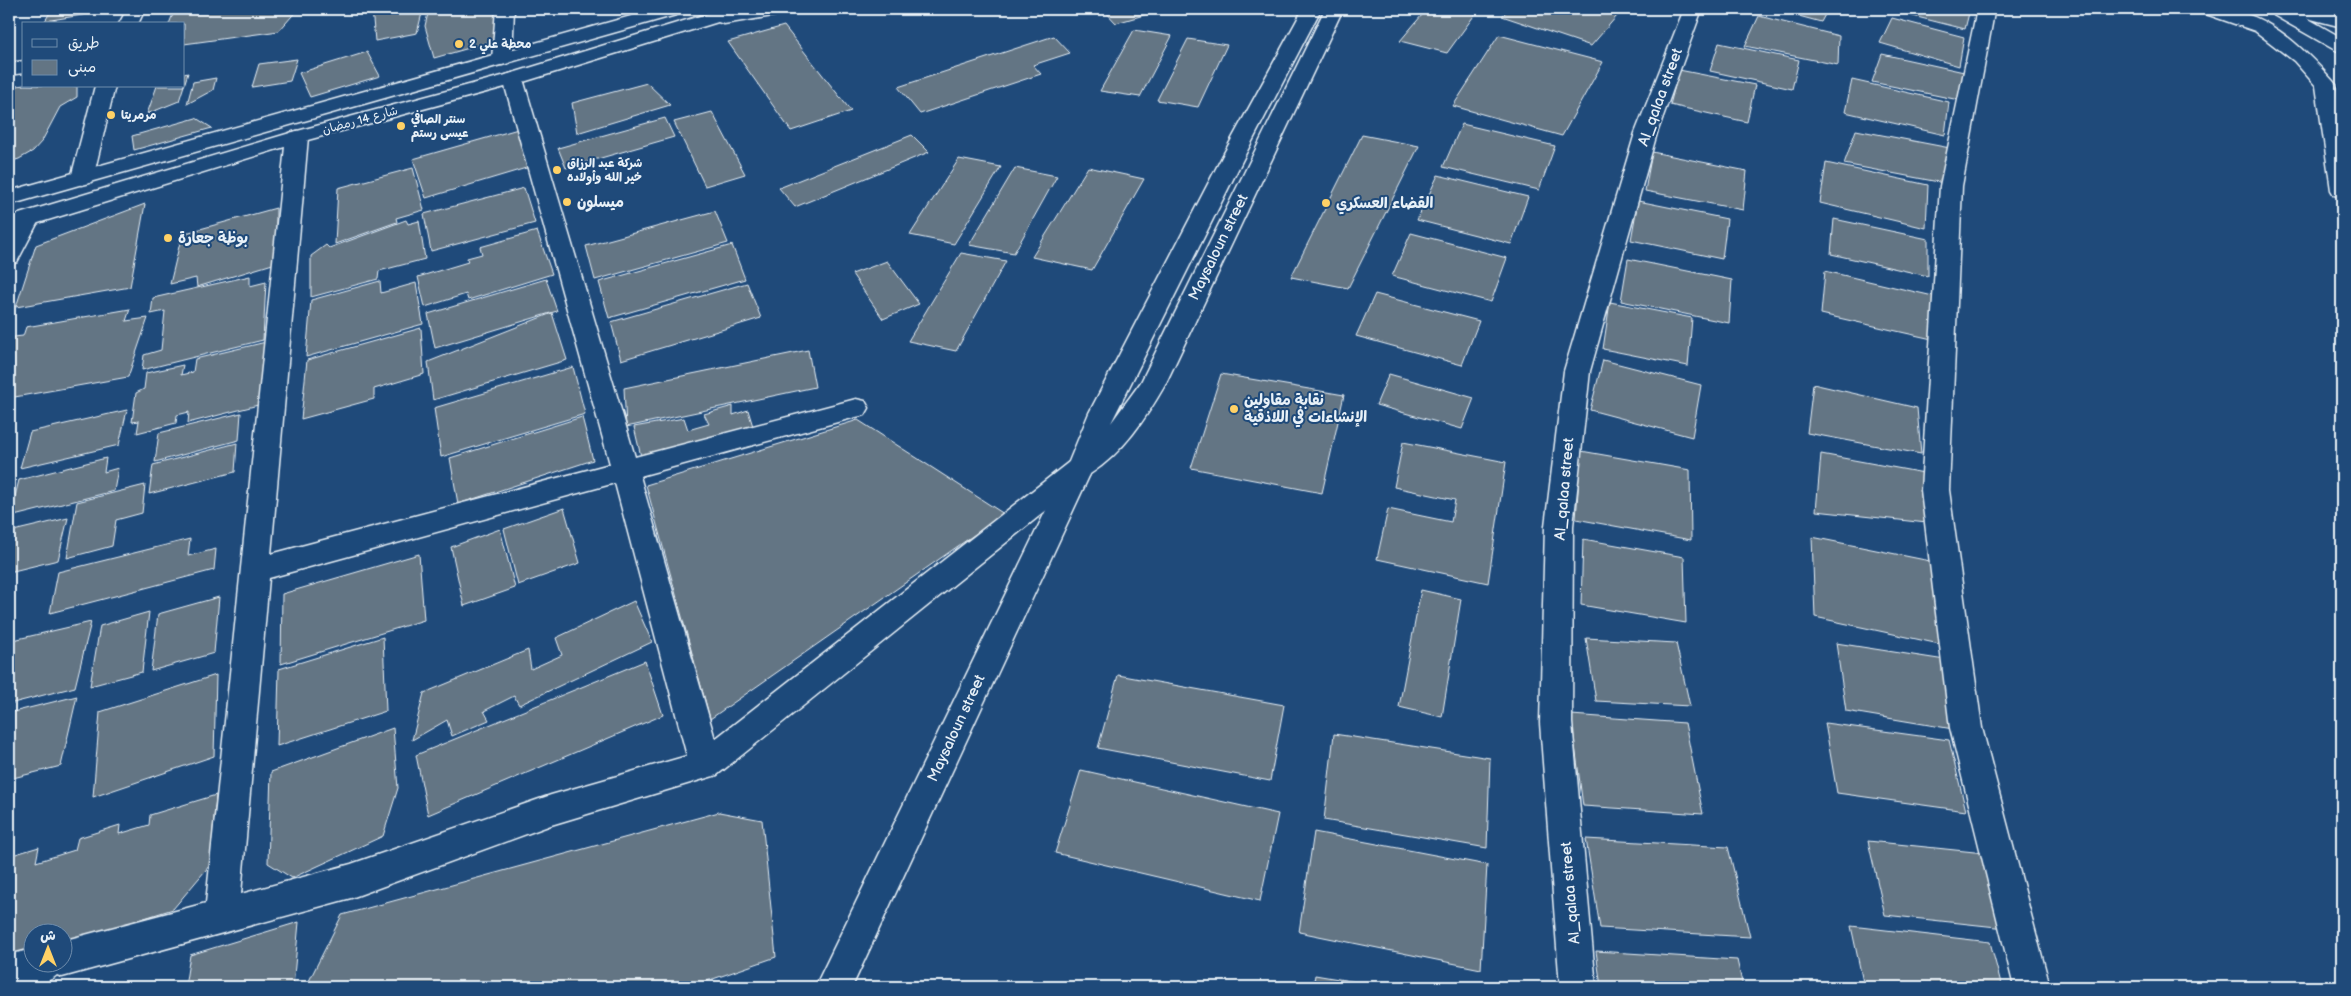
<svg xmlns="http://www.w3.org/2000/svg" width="2351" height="996" font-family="'Balsamiq Sans','Playpen Sans Arabic',sans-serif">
	<rect width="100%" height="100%" fill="#1f4a7a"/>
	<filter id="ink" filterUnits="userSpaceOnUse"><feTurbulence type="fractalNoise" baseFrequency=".02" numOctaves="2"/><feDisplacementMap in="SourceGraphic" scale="10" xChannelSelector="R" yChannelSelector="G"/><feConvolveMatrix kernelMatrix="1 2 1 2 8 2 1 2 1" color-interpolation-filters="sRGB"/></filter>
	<g filter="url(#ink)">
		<!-- building -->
		<g fill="#637584" stroke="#e8f1f8">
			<path d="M 52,9 L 108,9 L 107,11 L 45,21 Z"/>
			<path d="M 175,9 L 298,9 L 279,31 L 184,44 L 184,24 L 169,24 Z"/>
			<path d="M 372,9 L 423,9 L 417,33 L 375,41 Z"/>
			<path d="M 429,9 L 496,9 L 494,41 L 434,58 L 425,26 Z"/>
			<path d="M 1103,9 L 1165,9 L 1116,23 Z"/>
			<path d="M 1427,9 L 1455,9 L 1476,13 L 1447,53 L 1400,41 Z"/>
			<path d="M 1509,9 L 1623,9 L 1591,46 L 1502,16 Z"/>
			<path d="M 1773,9 L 1828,9 L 1821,22 Z"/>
			<path d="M 1904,9 L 1970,9 L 1965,29 L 1901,13 Z"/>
			<path d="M 1759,16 L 1839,36 L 1838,65 L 1745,46 Z"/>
			<path d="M 1892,18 L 1964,37 L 1959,66 L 1880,43 Z"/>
			<path d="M 784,26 L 851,111 L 791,131 L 728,42 Z"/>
			<path d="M 1134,30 L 1172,36 L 1140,97 L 1100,91 Z"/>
			<path d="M 1499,35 L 1603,62 L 1562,136 L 1453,106 Z"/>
			<path d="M 1054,36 L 1070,53 L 1033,65 L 1041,74 L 920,114 L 898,87 Z"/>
			<path d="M 1188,39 L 1227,45 L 1198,107 L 1157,100 Z"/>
			<path d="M 1719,43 L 1799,60 L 1792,89 L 1710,71 Z"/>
			<path d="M 367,52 L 380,76 L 310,97 L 299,73 Z"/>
			<path d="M 1882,54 L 1964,72 L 1959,100 L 1872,82 Z"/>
			<path d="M 297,59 L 290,81 L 252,87 L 259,64 Z"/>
			<path d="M 1679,70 L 1755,85 L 1747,122 L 1670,105 Z"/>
			<path d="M 188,73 L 179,101 L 147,114 L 157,86 L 184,86 L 184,74 Z"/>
			<path d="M 216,78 L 213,90 L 187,104 L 193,82 Z"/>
			<path d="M 1852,80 L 1949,102 L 1945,135 L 1845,112 Z"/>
			<path d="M 647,83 L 670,105 L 577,133 L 572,103 Z"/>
			<path d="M 24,85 L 77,86 L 77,97 L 60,107 L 42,141 L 33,151 L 19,159 L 9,162 L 9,87 Z"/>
			<path d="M 712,112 L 745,174 L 705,186 L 674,122 Z"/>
			<path d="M 196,118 L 212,128 L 134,150 L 132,136 Z"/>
			<path d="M 665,118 L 674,137 L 566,168 L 558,148 Z"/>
			<path d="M 1462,124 L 1555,146 L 1539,190 L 1443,167 Z"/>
			<path d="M 518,129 L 533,166 L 426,198 L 413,159 Z"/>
			<path d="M 1856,130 L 1950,148 L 1944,183 L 1844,164 Z"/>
			<path d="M 912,135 L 929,152 L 795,207 L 779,188 Z"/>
			<path d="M 1362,135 L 1419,146 L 1348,288 L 1291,277 Z"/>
			<path d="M 1652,152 L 1747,171 L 1743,210 L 1645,191 Z"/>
			<path d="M 959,159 L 1001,167 L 954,244 L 910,235 Z"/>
			<path d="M 1826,163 L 1928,185 L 1926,228 L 1820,203 Z"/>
			<path d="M 1088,167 L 1144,179 L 1092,270 L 1032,257 Z"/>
			<path d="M 413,168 L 424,210 L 396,218 L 397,222 L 335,244 L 338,188 Z"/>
			<path d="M 1015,168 L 1057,176 L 1014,253 L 969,245 Z"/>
			<path d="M 1438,175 L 1528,197 L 1511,244 L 1417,220 Z"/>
			<path d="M 524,188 L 535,223 L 431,251 L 424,214 Z"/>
			<path d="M 1638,201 L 1727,219 L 1722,259 L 1631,240 Z"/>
			<path d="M 145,204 L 130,287 L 16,307 L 36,245 Z"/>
			<path d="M 276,208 L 276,263 L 197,287 L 196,278 L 170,284 L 182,234 Z"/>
			<path d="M 715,211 L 728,243 L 595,280 L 586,246 Z"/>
			<path d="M 1834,219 L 1928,239 L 1928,276 L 1831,254 Z"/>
			<path d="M 406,220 L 408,224 L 419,221 L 425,259 L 379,271 L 378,279 L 311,297 L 311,256 L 326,245 L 329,248 Z"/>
			<path d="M 537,231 L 552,274 L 468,300 L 466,294 L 425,307 L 418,277 L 468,262 L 467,258 L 482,254 L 480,247 Z"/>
			<path d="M 1411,233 L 1507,258 L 1491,302 L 1392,276 Z"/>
			<path d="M 732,245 L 745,279 L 609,318 L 599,282 Z"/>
			<path d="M 961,253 L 1006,261 L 956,351 L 908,341 Z"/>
			<path d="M 1628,259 L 1732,280 L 1729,323 L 1621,301 Z"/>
			<path d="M 887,261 L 919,304 L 883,319 L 852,274 Z"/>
			<path d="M 1825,271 L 1933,296 L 1932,339 L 1821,314 Z"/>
			<path d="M 250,276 L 250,286 L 266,282 L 263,340 L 142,370 L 144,355 L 161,350 L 165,311 L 151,314 L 153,298 Z"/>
			<path d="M 546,279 L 557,311 L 435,348 L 428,314 Z"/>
			<path d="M 380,281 L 381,293 L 416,283 L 423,324 L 306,357 L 311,300 Z"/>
			<path d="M 747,283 L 761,318 L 621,360 L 611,322 Z"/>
			<path d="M 1375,294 L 1479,321 L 1462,365 L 1356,336 Z"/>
			<path d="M 1610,302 L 1692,318 L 1688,366 L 1603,349 Z"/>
			<path d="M 130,309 L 126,321 L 148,318 L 128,377 L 9,398 L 9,347 L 14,337 L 23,336 L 26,327 Z"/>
			<path d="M 552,313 L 567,360 L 433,400 L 428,362 Z"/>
			<path d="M 421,328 L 424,374 L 374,389 L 374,399 L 301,419 L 307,360 Z"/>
			<path d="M 266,342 L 262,404 L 188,423 L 189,412 L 177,415 L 176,423 L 137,433 L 139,421 L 132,422 L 136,393 L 144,389 L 146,373 L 183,365 L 181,375 L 193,372 L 195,359 Z"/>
			<path d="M 808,350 L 815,387 L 626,427 L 624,388 Z"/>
			<path d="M 1603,360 L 1701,385 L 1692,437 L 1590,410 Z"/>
			<path d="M 573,367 L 585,414 L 441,457 L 434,408 Z"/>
			<path d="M 1221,374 L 1344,395 L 1322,493 L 1191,468 Z"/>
			<path d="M 1389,374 L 1474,398 L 1462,429 L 1376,405 Z"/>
			<path d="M 1813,384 L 1917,408 L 1921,454 L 1807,433 Z"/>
			<path d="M 733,406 L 733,415 L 748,410 L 755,433 L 643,465 L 634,427 L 684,418 L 688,430 L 709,424 L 704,414 Z"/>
			<path d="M 127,410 L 119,445 L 20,468 L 30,432 Z"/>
			<path d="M 241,413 L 239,440 L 155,462 L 159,433 Z"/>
			<path d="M 582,417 L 593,460 L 458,504 L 450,458 Z"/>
			<path d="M 858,420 L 1004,514 L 710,719 L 646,485 Z"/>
			<path d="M 1403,442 L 1506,462 L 1488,583 L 1377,559 L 1388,509 L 1451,522 L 1455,500 L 1394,487 Z"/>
			<path d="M 237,443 L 235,472 L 149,494 L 153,465 Z"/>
			<path d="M 1581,451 L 1690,470 L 1691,540 L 1576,519 Z"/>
			<path d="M 1821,454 L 1924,473 L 1927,523 L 1816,511 Z"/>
			<path d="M 106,458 L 104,472 L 118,468 L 114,491 L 10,517 L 19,480 Z"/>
			<path d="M 145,485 L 142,513 L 116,520 L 112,546 L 67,558 L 77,502 Z"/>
			<path d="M 564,508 L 580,563 L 518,585 L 504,529 Z"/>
			<path d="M 68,518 L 58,560 L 9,572 L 9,532 Z"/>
			<path d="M 500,529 L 515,588 L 464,606 L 451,547 Z"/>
			<path d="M 1812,537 L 1935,562 L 1944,645 L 1815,617 Z"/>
			<path d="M 190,539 L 188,556 L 216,549 L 214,570 L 50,613 L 58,572 Z"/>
			<path d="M 1583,539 L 1684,557 L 1686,623 L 1581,605 Z"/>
			<path d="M 419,554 L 424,620 L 281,664 L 282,594 Z"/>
			<path d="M 1421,590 L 1461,599 L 1442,717 L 1399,707 Z"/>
			<path d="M 219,597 L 214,653 L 151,671 L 158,614 Z"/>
			<path d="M 634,601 L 652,642 L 519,705 L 514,696 L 484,711 L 489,720 L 452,736 L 447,720 L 412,740 L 424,693 L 528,650 L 531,669 L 562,655 L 556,638 Z"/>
			<path d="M 149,612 L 142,672 L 90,686 L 100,626 Z"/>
			<path d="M 91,622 L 75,687 L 9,704 L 9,641 Z"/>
			<path d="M 383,637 L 386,711 L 277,746 L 279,669 Z"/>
			<path d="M 1586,638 L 1676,643 L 1690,706 L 1596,701 Z"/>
			<path d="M 1836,643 L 1945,660 L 1959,730 L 1846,711 Z"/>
			<path d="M 645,661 L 663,715 L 428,815 L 416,755 Z"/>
			<path d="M 216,675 L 214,756 L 93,797 L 100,712 Z"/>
			<path d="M 1118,675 L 1284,705 L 1270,781 L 1098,748 Z"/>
			<path d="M 77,696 L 61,766 L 9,779 L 9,713 Z"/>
			<path d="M 1571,715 L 1685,723 L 1703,814 L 1583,806 Z"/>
			<path d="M 1825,723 L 1949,740 L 1966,811 L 1837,793 Z"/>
			<path d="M 393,728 L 398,788 L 383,836 L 292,878 L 268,863 L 271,772 Z"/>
			<path d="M 1334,734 L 1490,758 L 1487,848 L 1324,820 Z"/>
			<path d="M 1081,770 L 1278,814 L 1260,901 L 1055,853 Z"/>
			<path d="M 216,795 L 210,865 L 173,909 L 62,944 L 62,934 L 32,934 L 32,953 L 9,961 L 9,856 L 39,847 L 36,862 L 75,850 L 78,838 L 120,825 L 119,834 L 149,825 L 150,815 Z"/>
			<path d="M 719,812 L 762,820 L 776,957 L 690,987 L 306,987 L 342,915 Z"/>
			<path d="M 1314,832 L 1487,865 L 1481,969 L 1299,932 Z"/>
			<path d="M 1586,839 L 1728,847 L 1750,937 L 1600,928 Z"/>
			<path d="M 1868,841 L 1984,853 L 2006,928 L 1885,915 Z"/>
			<path d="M 299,922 L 293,987 L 185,987 L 190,955 Z"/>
			<path d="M 1851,926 L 1990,942 L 2002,987 L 1864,987 Z"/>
			<path d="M 1596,951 L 1737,960 L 1743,987 L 1601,987 Z"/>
			<path d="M 1315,975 L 1386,987 L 1313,987 Z"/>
		</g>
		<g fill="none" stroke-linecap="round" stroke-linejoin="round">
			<defs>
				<g id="minor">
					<path d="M 127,9 L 145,9 L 138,24 L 119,24 Z"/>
					<path d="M 496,9 L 514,9 L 512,59 L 509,63 L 502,65 L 495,63 L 492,59 Z"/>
					<path d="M 1684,9 L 1702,9 L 1657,133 L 1590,371 L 1573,526 L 1572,723 L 1596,987 L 1560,987 L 1540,723 L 1545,526 L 1564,371 L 1635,133 Z"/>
					<path d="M 1977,9 L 1997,9 L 1994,13 L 1962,186 L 1949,490 L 1982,728 L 2050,987 L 2014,987 L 1950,728 L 1921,490 L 1940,186 Z"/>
					<path d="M 2201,9 C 2209,9 2220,7 2228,9 C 2272,17 2304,49 2333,81 L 2336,85 L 2342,123 L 2342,197 L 2334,195 L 2331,190 L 2316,86 L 2294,61 L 2255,31 L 2203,13 Z"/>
					<path d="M 2268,9 L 2315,9 L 2342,15 L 2342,27 L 2307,18 L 2342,38 L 2342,52 L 2335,50 L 2270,13 Z"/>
					<path d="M 24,61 L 24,73 L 9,75 L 9,63 Z"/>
					<path d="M 513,73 L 520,75 L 523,79 L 635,457 L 856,399 L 865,401 L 869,408 L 865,415 L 856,417 L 640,476 L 715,739 L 1069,462 L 1079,459 L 1089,462 L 1092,469 L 1089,476 L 717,775 L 551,825 L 351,898 L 62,977 L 57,975 C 46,985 24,987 9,987 L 9,955 L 32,949 L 32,964 L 62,964 L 62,941 L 206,903 L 286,137 L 290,133 L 297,131 L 304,133 L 308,137 L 271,554 L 610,464 L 503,79 L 506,75 ZM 615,483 L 687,756 L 551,795 L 351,864 L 241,894 L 269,578 Z"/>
					<path d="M 95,86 L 115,86 L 93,178 L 90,183 L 82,185 L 74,183 L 71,178 Z"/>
					<path d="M 28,213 L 36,215 L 39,220 L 17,262 L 9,265 L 9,235 L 20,215 Z"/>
				</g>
				<g id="major">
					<path d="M 656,9 L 685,9 L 683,13 L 9,205 L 9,191 Z"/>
					<path d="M 723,9 L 788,9 L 786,13 L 779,15 L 724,24 L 718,22 L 520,83 L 304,141 L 9,232 L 9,217 L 290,133 L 506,75 Z"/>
					<path d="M 1303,9 L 1321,9 L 1245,155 L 1111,423 L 1141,382 L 1325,9 L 1343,9 L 1165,385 C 1146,418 1123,453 1090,474 L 852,987 L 815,987 L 1066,469 L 1089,413 L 1223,155 Z"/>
				</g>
			</defs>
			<!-- minor casing -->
			<use href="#minor" stroke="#e8f1f8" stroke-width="3"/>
			<!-- major casing -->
			<use href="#major" stroke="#e8f1f8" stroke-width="3"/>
			<!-- minor -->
			<use href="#minor" fill="#1f4a7a" fill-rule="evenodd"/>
			<!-- major -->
			<use href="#major" fill="#1f4a7a" fill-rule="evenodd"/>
		</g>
	</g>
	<!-- markers -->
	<g fill="#ffd166" stroke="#1f4a7a" stroke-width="2">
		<circle cx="459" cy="44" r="5"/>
		<circle cx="111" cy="115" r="5"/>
		<circle cx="401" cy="126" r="5"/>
		<circle cx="557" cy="170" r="5"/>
		<circle cx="567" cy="202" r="5"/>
		<circle cx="1326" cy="203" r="5"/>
		<circle cx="168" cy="238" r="5"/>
		<circle cx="1234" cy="409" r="5"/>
	</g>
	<g text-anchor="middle" stroke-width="4" stroke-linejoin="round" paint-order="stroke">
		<!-- far-poi labels -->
		<g font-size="12" font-weight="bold" fill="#e8f1f8" stroke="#1f4a7a" text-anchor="start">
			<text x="469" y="48">محطة علي 2</text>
			<text x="121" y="119">مرمريتا</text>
			<text x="411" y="123">سنتر الصافي<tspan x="411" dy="14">عيسى رستم</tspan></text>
			<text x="567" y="167">شركة عبد الرزاق<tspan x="567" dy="14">خير الله وأولاده</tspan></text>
		</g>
		<!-- far-street labels -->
		<g font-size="12" fill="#e8f1f8" stroke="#1f4a7a">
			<text transform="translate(360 120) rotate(-15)" y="4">شارع 14 رمضان</text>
		</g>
		<!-- street labels -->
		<g font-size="15" fill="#e8f1f8" stroke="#1f4a7a">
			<text transform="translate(1660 97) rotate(-70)" y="5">Al_qalaa street</text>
			<text transform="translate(1218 247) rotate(-64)" y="5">Maysaloun street</text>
			<text transform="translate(1564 489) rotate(-85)" y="5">Al_qalaa street</text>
			<text transform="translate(956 728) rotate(-65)" y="5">Maysaloun street</text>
			<text transform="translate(1570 893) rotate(-95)" y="5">Al_qalaa street</text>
		</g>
		<!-- poi labels -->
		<g font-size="15" font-weight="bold" fill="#e8f1f8" stroke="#1f4a7a" text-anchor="start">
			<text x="577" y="207">ميسلون</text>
			<text x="1336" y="208">القضاء العسكري</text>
			<text x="178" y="243">بوظة جعارة</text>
			<text x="1244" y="405">نقابة مقاولين<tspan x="1244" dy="17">الإنشاءات في اللاذقية</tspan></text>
		</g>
	</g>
	<!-- margin -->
	<rect width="2351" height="996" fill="none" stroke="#1f4a7a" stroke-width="30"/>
	<rect x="15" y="15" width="2321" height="966" fill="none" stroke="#e8f1f8" stroke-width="2" filter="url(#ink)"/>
	<!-- legend -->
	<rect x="22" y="22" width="162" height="65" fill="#1f4a7a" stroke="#6f8dac"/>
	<rect x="32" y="39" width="25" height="8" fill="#1f4a7a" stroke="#6f8dac"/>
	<text x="68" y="48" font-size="15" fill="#e8f1f8">طريق</text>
	<rect x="32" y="60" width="25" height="15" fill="#637584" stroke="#6f8dac"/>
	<text x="68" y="72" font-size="15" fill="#e8f1f8">مبنى</text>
	<!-- north arrow -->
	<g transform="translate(48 948)"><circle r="24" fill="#1f4a7a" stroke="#6f8dac"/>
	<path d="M0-4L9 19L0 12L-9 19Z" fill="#ffd166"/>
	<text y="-8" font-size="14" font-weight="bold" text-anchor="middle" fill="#e8f1f8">ش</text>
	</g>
</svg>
